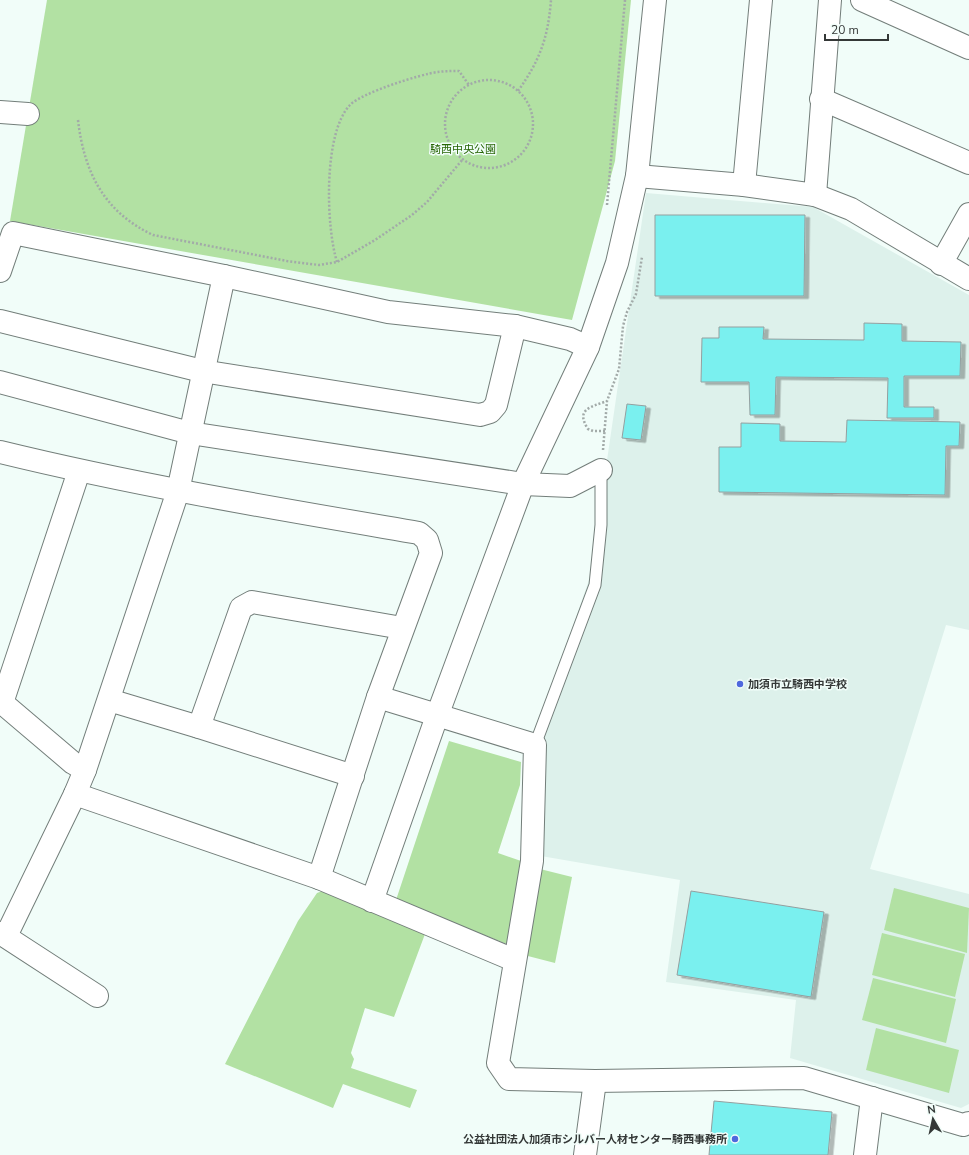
<svg xmlns="http://www.w3.org/2000/svg" width="969" height="1155" font-family="'Nunito Sans','Noto Sans JP',sans-serif">
	<defs>
		<filter id="shadow"><feDropShadow dx="4.5" dy="2.5" stdDeviation="0" flood-color="#0004"/></filter>
	</defs>
	<rect width="100%" height="100%" fill="#f1fdf9"/>
	<!-- built -->
	<path fill="#ddf1eb" d="M 646,193 L 813,207 L 969,295 L 969,630 L 946,625 L 870,869 L 969,894 L 969,1104 L 961,1108 L 790,1058 L 796,1000 L 666,982 L 680,880 L 541,856 L 534,738 L 590,577 Z"/>
	<!-- green -->
	<g fill="#b2e1a3">
		<path d="M 47,0 L 631,0 L 615,161 L 572,320 L 10,221 Z"/>
		<path d="M 449,741 L 521,762 L 520,785 L 498,853 L 524,862 L 507,944 L 396,900 Z"/>
		<path d="M 540,869 L 572,877 L 555,963 L 524,955 Z"/>
		<path d="M 894,888 L 969,908 L 967,953 L 884,930 Z"/>
		<path d="M 325,890 L 425,934 L 394,1017 L 365,1008 L 351,1053 L 354,1059 L 351,1068 L 417,1090 L 410,1108 L 343,1084 L 333,1108 L 225,1064 L 298,921 L 317,893 Z"/>
		<path d="M 882,933 L 965,954 L 955,997 L 872,975 Z"/>
		<path d="M 873,978 L 956,999 L 946,1043 L 862,1020 Z"/>
		<path d="M 876,1028 L 959,1050 L 949,1093 L 866,1070 Z"/>
	</g>
	<!-- building -->
	<g fill="#7af0ef" stroke="#949f9f" filter="url(#shadow)">
		<path d="M 655,215 L 805,215 L 804,296 L 655,296 Z"/>
		<path d="M 864,323 L 902,324 L 902,341 L 961,342 L 960,376 L 904,376 L 904,407 L 934,407 L 934,418 L 887,418 L 888,378 L 776,377 L 775,415 L 750,415 L 749,382 L 701,382 L 702,338 L 719,338 L 719,327 L 764,327 L 763,339 L 864,340 Z"/>
		<path d="M 627,404 L 646,406 L 641,440 L 622,438 Z"/>
		<path d="M 847,420 L 960,422 L 959,446 L 946,446 L 945,495 L 719,492 L 719,447 L 741,447 L 741,423 L 780,424 L 780,441 L 846,442 Z"/>
		<path d="M 691,891 L 824,912 L 811,997 L 677,975 Z"/>
		<path d="M 714,1101 L 832,1112 L 828,1155 L 709,1155 Z"/>
	</g>
	<g fill="none" stroke-linecap="round" stroke-linejoin="round">
		<defs>
			<path id="service" d="M 535,745 L 595,585 L 601,525 L 601,470"/>
			<g id="minor">
				<path d="M 862,0 L 969,48"/>
				<path d="M 821,99 L 969,163"/>
				<path d="M 0,112 L 28,114"/>
				<path d="M 637,176 L 744,185 L 815,195 L 851,209 L 969,279"/>
				<path d="M 744,185 L 761,0"/>
				<path d="M 815,195 L 830,0"/>
				<path d="M 941,264 L 969,214"/>
				<path d="M 0,271 L 13,233 L 224,276 L 388,312 L 515,326 L 570,339 L 588,347"/>
				<path d="M 0,321 L 202,371 L 480,415 L 490,412 L 496,405 L 515,326"/>
				<path d="M 0,452 C 139,486 279,509 419,533 L 427,540 L 431,553 L 378,697 L 319,878"/>
				<path d="M 523,484 L 570,486 L 601,470"/>
				<path d="M 378,697 L 535,745 L 532,861 L 498,1063 L 509,1079 L 595,1081 L 804,1078 L 963,1125 L 969,1123"/>
				<path d="M 109,700 L 199,727 L 353,776"/>
				<path d="M 0,701 L 73,763 L 85,770"/>
				<path d="M 2,703 L 79,471"/>
				<path d="M 199,727 L 241,608 L 252,602 L 402,628"/>
				<path d="M 75,794 L 319,878 L 514,960"/>
				<path d="M 0,933 L 97,996"/>
				<path d="M 6,936 L 75,794 L 85,770 L 178,491 L 224,276"/>
				<path d="M 585,1155 L 595,1081"/>
				<path d="M 865,1155 L 872,1098"/>
			</g>
			<g id="tertiary">
				<path d="M 0,382 L 190,433 L 523,484"/>
				<path d="M 372,901 L 437,716 L 523,484 L 588,347 L 617,263 L 637,176 L 655,0"/>
			</g>
		</defs>
		<!-- service casing -->
		<use href="#service" stroke="#737e7a" stroke-width="13"/>
		<!-- minor casing -->
		<use href="#minor" stroke="#737e7a" stroke-width="24"/>
		<!-- tertiary casing -->
		<use href="#tertiary" stroke="#737e7a" stroke-width="24"/>
		<!-- path -->
		<g stroke="#a2aaa8" stroke-width="2.5" stroke-dasharray="2 2" stroke-linecap="butt">
			<circle cx="489" cy="124" r="44"/>
			<path d="M 518,91 C 540,60 548,38 551,0"/>
			<path d="M 78,120 C 84,172 104,212 153,235 L 287,261 L 319,265 L 337,262 L 375,240 L 412,215 L 427,202 L 463,159"/>
			<path d="M 607,205 L 625,0"/>
			<path d="M 337,262 C 326,227 323,133 350,105 C 361,93 421,74 438,72 C 445,71 452,71 459,71 L 469,85"/>
			<path d="M 605,431 L 593,431 L 588,429 C 575,409 591,407 607,401"/>
			<path d="M 603,450 L 607,401 L 619,369 L 623,326 L 627,312 L 636,294 L 642,257"/>
		</g>
		<!-- service -->
		<use href="#service" stroke="#fff" stroke-width="11"/>
		<!-- minor -->
		<use href="#minor" stroke="#fff" stroke-width="22"/>
		<!-- tertiary -->
		<use href="#tertiary" stroke="#fff" stroke-width="22"/>
	</g>
	<!-- markers -->
	<g fill="#4e68dd" stroke="#f1fdf9" stroke-width="1.5">
		<circle cx="740" cy="684" r="4"/>
		<circle cx="735" cy="1139" r="4"/>
	</g>
	<g text-anchor="middle" stroke-width="3" stroke-linejoin="round" paint-order="stroke">
		<!-- park labels -->
		<g font-size="11" fill="#286606" stroke="#f1fdf9">
			<text x="463" y="153">騎西中央公園</text>
		</g>
		<!-- poi labels -->
		<g font-size="11" font-weight="bold" fill="#343837" stroke="#f1fdf9" text-anchor="start">
			<text x="748" y="688">加須市立騎西中学校</text>
			<text x="727" y="1143" text-anchor="end">公益社団法人加須市シルバー人材センター騎西事務所</text>
		</g>
	</g>
	<!-- north arrow -->
	<g transform="translate(933 1119) rotate(351)" stroke="#f1fdf9" stroke-width="3" paint-order="stroke">
	<path d="M0-3L7 15L0 10L-7 15Z" fill="#343837"/>
	<text y="-6" font-size="11" font-weight="bold" text-anchor="middle" fill="#343837">N</text>
	</g>
	<!-- scale -->
	<path d="M825 34v6h63v-6" fill="none" stroke="#343837" stroke-width="2"/>
	<text x="831" y="34" font-size="12" fill="#343837" stroke="#f1fdf9" stroke-width="3" paint-order="stroke">20 m</text>
</svg>
